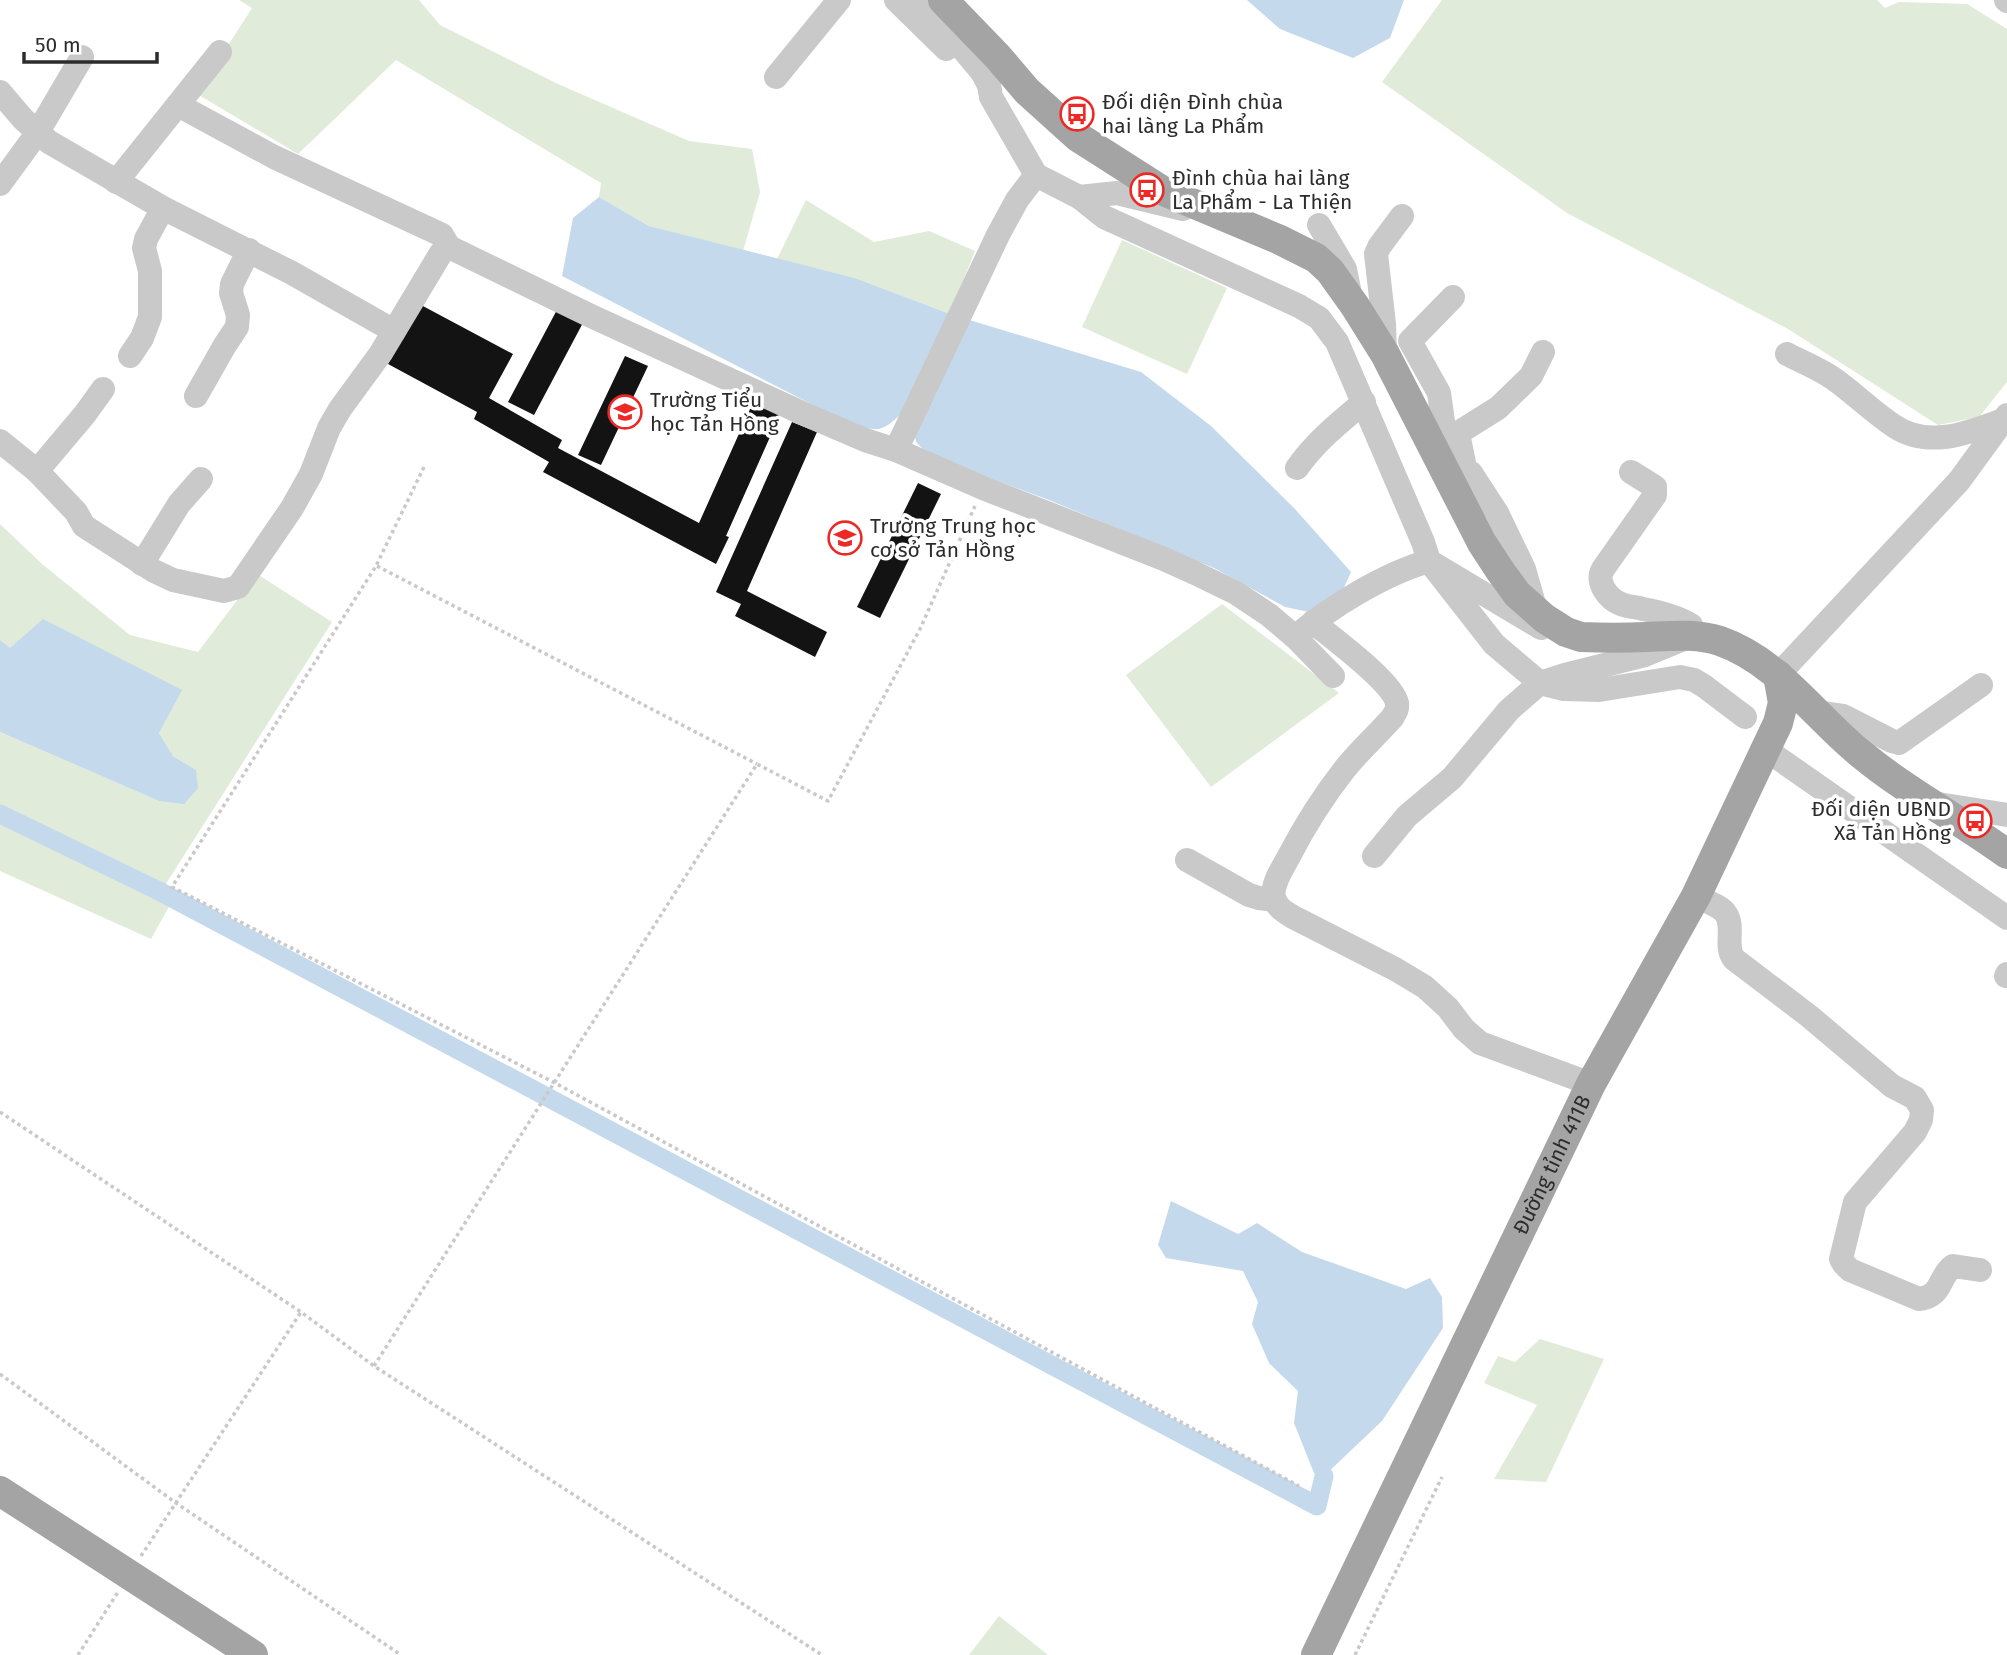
<svg xmlns="http://www.w3.org/2000/svg" width="2007" height="1655" font-family="'Fira Sans',sans-serif">
	<rect width="100%" height="100%" fill="#fff"/>
	<!-- green -->
	<g fill="#e1ebd9">
		<path d="M 239,0 L 419,0 L 440,25 L 558,84 L 689,141 L 752,149 L 760,192 L 743,251 L 649,226 L 599,197 L 601,183 L 396,60 L 298,154 L 197,94 L 252,8 Z"/>
		<path d="M 1442,0 L 1877,0 L 1885,8 L 1899,2 L 1967,4 L 2007,29 L 2007,382 L 1979,417 L 1938,425 L 1788,329 L 1567,213 L 1382,82 Z"/>
		<path d="M 806,200 L 874,242 L 929,231 L 975,251 L 950,314 L 855,278 L 777,259 Z"/>
		<path d="M 1122,240 L 1227,288 L 1187,374 L 1082,327 Z"/>
		<path d="M 0,524 L 42,564 L 130,635 L 198,652 L 257,574 L 332,622 L 157,898 L 170,905 L 151,939 L 0,871 L 0,732 L 159,801 L 196,770 L 173,756 L 159,733 L 181,690 L 10,649 L 0,640 Z"/>
		<path d="M 1222,604 L 1339,693 L 1211,787 L 1126,675 Z"/>
		<path d="M 1540,1339 L 1604,1359 L 1546,1482 L 1494,1479 L 1537,1405 L 1484,1383 L 1498,1356 L 1515,1362 Z"/>
		<path d="M 999,1616 L 1048,1655 L 969,1655 Z"/>
	</g>
	<!-- water -->
	<g fill="#c4d9ec">
		<path d="M 1247,0 L 1404,0 L 1390,38 L 1353,58 L 1280,29 Z"/>
		<path d="M 599,197 L 649,226 L 855,278 L 950,314 L 902,413 C 881,433 879,431 852,425 L 562,276 L 573,218 Z"/>
		<path d="M 963,318 L 1141,372 L 1211,426 L 1295,509 L 1351,572 L 1342,592 L 1309,612 L 1285,607 L 1214,568 L 1049,500 L 929,455 L 916,442 L 913,427 Z"/>
		<path d="M 43,619 L 182,690 L 159,733 L 173,756 L 196,770 L 198,788 L 184,804 L 159,801 L 0,732 L 0,640 L 10,648 Z"/>
		<path d="M 1171,1201 L 1238,1234 L 1257,1223 L 1302,1252 L 1406,1289 L 1430,1278 L 1442,1297 L 1443,1328 L 1382,1421 L 1324,1476 L 1314,1473 L 1294,1423 L 1298,1391 L 1269,1363 L 1252,1324 L 1258,1302 L 1243,1271 L 1166,1258 L 1158,1245 Z"/>
	</g>
	<g fill="none" stroke-linecap="round" stroke-linejoin="round">
		<!-- canal -->
		<path stroke="#c4d9ec" stroke-width="19" d="M 0,814 L 159,891 L 1317,1506 L 1324,1476"/>
	</g>
	<!-- building -->
	<g fill="#131313">
		<path d="M 421,305 L 513,354 L 489,398 L 562,440 L 558,448 L 699,523 L 755,398 L 782,410 L 726,536 L 729,537 L 716,564 L 543,472 L 549,462 L 474,419 L 477,412 L 388,364 Z"/>
		<path d="M 559,306 L 585,319 L 534,415 L 508,402 Z"/>
		<path d="M 625,356 L 648,366 L 601,465 L 578,455 Z"/>
		<path d="M 792,422 L 817,432 L 747,591 L 827,632 L 815,657 L 735,616 L 741,604 L 716,592 Z"/>
		<path d="M 918,483 L 941,494 L 880,618 L 857,607 Z"/>
	</g>
	<g fill="none" stroke-linecap="round" stroke-linejoin="round">
		<!-- path -->
		<g stroke="#c9c9c9" stroke-width="3.5" stroke-dasharray="3.5 3.5" stroke-linecap="butt">
			<path d="M 424,467 L 376,566 L 172,887 L 555,1083 L 1299,1486"/>
			<path d="M 377,566 L 757,764"/>
			<path d="M 0,1112 L 301,1312 L 374,1366 L 822,1655"/>
			<path d="M 374,1366 L 757,764 L 828,801 L 920,629 L 975,506"/>
			<path d="M 0,1374 L 176,1503 L 401,1655"/>
			<path d="M 141,1556 L 301,1312"/>
			<path d="M 78,1655 L 118,1592"/>
			<path d="M 1355,1655 L 1442,1477"/>
		</g>
		<!-- minor -->
		<g stroke="#c9c9c9" stroke-width="24">
			<path d="M 896,0 L 946,49"/>
			<path d="M 922,0 L 982,72 L 989,85 L 991,97 L 1036,175"/>
			<path d="M 2006,0 L 2007,1"/>
			<path d="M 776,77 L 839,0"/>
			<path d="M 0,92 L 23,119 L 49,142 L 163,208 L 292,273 L 394,331"/>
			<path d="M 178,105 L 274,157 L 442,235 L 449,247"/>
			<path d="M 116,182 L 220,52"/>
			<path d="M 0,184 L 38,132 L 82,57"/>
			<path d="M 1183,209 L 1117,193 L 1079,197 L 1104,217 L 1299,306 L 1319,318 L 1337,342 L 1423,542 L 1429,561 L 1541,628"/>
			<path d="M 1319,225 L 1345,269 L 1349,289"/>
			<path d="M 1385,354 L 1384,324 L 1376,254 L 1379,247 L 1402,216"/>
			<path d="M 1787,354 C 1802,362 1820,369 1834,379 C 1855,394 1873,412 1894,426 C 1928,449 1968,433 2003,420"/>
			<path d="M 130,356 L 142,338 L 150,317 L 150,271 L 144,248 L 146,239 L 163,208"/>
			<path d="M 196,396 L 225,345 L 237,327 L 238,315 L 231,293 L 232,284 L 249,250"/>
			<path d="M 0,441 L 37,471 L 85,414 L 103,389"/>
			<path d="M 896,450 L 998,235 L 1017,200 L 1036,175 L 1079,197"/>
			<path d="M 1448,457 L 1439,393 L 1410,341 L 1453,297"/>
			<path d="M 1297,468 C 1315,442 1340,422 1364,402"/>
			<path d="M 37,471 L 76,512 L 84,526 L 154,571 L 173,580 L 224,591 L 238,587 L 292,508 L 311,474 L 329,428 L 340,409 L 381,353 L 441,253 L 449,247 L 591,316 L 802,413 L 865,440 L 896,450 L 983,488 L 1164,559 L 1195,573 L 1236,593 L 1269,615 L 1295,637 C 1330,607 1384,574 1429,561 L 1494,644 L 1540,683 L 1564,689 L 1599,690 L 1680,677 L 1694,680 L 1704,686 L 1745,717"/>
			<path d="M 1471,473 L 1497,513 L 1524,569 L 1536,611"/>
			<path d="M 1474,513 L 1458,433 L 1498,408 L 1531,376 L 1543,352"/>
			<path d="M 142,564 L 179,504 L 201,479"/>
			<path d="M 1313,622 C 1332,638 1392,681 1397,703 C 1398,710 1395,713 1392,718 C 1376,736 1358,752 1344,770 C 1322,798 1304,827 1288,858 C 1282,869 1271,885 1274,898 C 1277,908 1285,912 1293,917 L 1395,969 L 1425,987 L 1448,1008 L 1464,1029 L 1480,1043 L 1591,1084"/>
			<path d="M 1295,637 L 1333,676"/>
			<path d="M 1778,675 L 1959,481 L 2007,415"/>
			<path d="M 1815,712 L 1843,716 L 1892,741 L 1899,743 L 1981,685"/>
			<path d="M 1765,749 L 2007,918"/>
			<path d="M 1932,803 L 2007,815"/>
			<path d="M 1374,856 L 1407,816 L 1452,778 L 1509,710 L 1540,683 L 1565,675 L 1645,655 L 1691,636 L 1691,625 C 1676,616 1660,612 1643,609 C 1636,607 1628,607 1621,604 C 1608,599 1595,582 1603,569 L 1655,495 L 1655,487 L 1631,472"/>
			<path d="M 1187,860 L 1249,895 L 1259,898 L 1275,900"/>
			<path d="M 1696,896 C 1705,901 1721,906 1726,914 C 1735,928 1724,946 1734,959 L 1809,1016 L 1892,1086 L 1915,1098 L 1922,1110 L 1921,1120 L 1915,1132 L 1855,1202 L 1841,1259 L 1844,1264 L 1850,1270 L 1919,1299 C 1943,1296 1938,1277 1953,1266 L 1980,1270"/>
			<path d="M 2006,976 L 2007,974"/>
		</g>
		<!-- major -->
		<g stroke="#a4a4a4" stroke-width="30">
			<path d="M 943,0 L 998,57 L 1027,91 L 1078,137 L 1161,190 L 1278,239 L 1316,258 L 1330,271 L 1355,306 L 1385,354 L 1482,543 L 1501,572 L 1517,594 L 1544,618 L 1566,632 L 1581,637 C 1603,638 1624,638 1646,637 C 1669,636 1697,633 1720,641 C 1778,661 1815,717 1861,754 C 1907,792 1959,819 2007,854"/>
			<path d="M 0,1491 L 253,1655"/>
			<path id="s1" d="M 1316,1655 L 1591,1084 L 1696,896 L 1778,723 L 1783,703 L 1778,675"/>
		</g>
	</g>
	<!-- icons -->
	<defs>
		<symbol id="bus-ring" viewBox="-11 -11 22 22"><circle r="9.5" fill="#fff" stroke="#ed2925" stroke-width="1.5"/><path d="M-5-6H5V4H4V6H2V4H-2V6H-4V4H-5ZM-3.5-4V0h7V-4ZM-3.5 1.2v1.5H-2V1.2ZM2 1.2v1.5H3.5V1.2Z" fill="#ed2925"/></symbol>
		<symbol id="school-ring" viewBox="-11 -11 22 22"><circle r="9.5" fill="#fff" stroke="#ed2925" stroke-width="1.5"/><path d="M0-5L7-2L0 1L-7-2ZM-4 1L0 2.5L4 1V4Q0 6-4 4Z" fill="#ed2925"/></symbol>
	</defs>
	<g fill-rule="evenodd">
		<use href="#bus-ring" x="1058" y="95" width="38" height="38"/>
		<use href="#bus-ring" x="1128" y="171" width="38" height="38"/>
		<use href="#school-ring" x="606" y="393" width="38" height="38"/>
		<use href="#school-ring" x="826" y="519" width="38" height="38"/>
		<use href="#bus-ring" x="1956" y="802" width="38" height="38"/>
	</g>
	<g text-anchor="middle" stroke-width="7" stroke-linejoin="round" paint-order="stroke">
		<!-- poi labels -->
		<g font-size="21" fill="#2c2c2c" stroke="#fff" text-anchor="start">
			<text x="1102" y="109">Đối diện Đình chùa<tspan x="1102" dy="24">hai làng La Phẩm</tspan></text>
			<text x="1172" y="185">Đình chùa hai làng<tspan x="1172" dy="24">La Phẩm - La Thiện</tspan></text>
			<text x="650" y="407">Trường Tiểu<tspan x="650" dy="24">học Tản Hồng</tspan></text>
			<text x="870" y="533">Trường Trung học<tspan x="870" dy="24">cơ sở Tản Hồng</tspan></text>
			<text x="1951" y="816" text-anchor="end">Đối diện UBND<tspan x="1951" dy="24">Xã Tản Hồng</tspan></text>
		</g>
		<!-- street labels -->
		<g font-size="21" fill="#2c2c2c" stroke="#fff">
			<text dy="7" stroke="none"><textPath href="#s1" startOffset="544">Đường tỉnh 411B</textPath></text>
		</g>
	</g>
	<!-- scale -->
	<path d="M24 52v10h133v-10" fill="none" stroke="#2c2c2c" stroke-width="3.5"/>
	<text x="35" y="52" font-size="21" fill="#2c2c2c" stroke="#ffffff" stroke-width="5" paint-order="stroke">50 m</text>
</svg>
